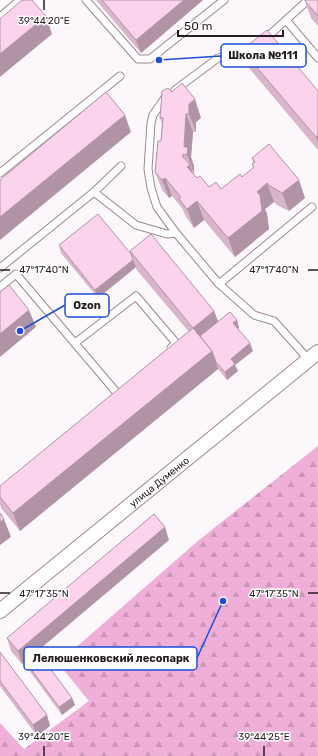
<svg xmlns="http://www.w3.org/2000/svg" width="318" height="756" font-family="Rubik,sans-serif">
	<defs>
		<pattern id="forest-firs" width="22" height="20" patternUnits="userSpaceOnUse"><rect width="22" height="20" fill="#efafd8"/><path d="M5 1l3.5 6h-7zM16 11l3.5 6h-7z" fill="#cd96b9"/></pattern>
	</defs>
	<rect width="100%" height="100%" fill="#fcf7fa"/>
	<!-- forest -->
	<path fill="url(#forest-firs)" d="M 318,446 L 318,756 L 0,756 L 0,723 L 24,749 L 89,701 L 58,663 L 199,540 Z"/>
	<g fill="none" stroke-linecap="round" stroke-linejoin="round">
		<defs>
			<g id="service">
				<path d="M 86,0 L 138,59 L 150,59 L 224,0"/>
				<path d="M 308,0 L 286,20 L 318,58"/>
				<path d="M 0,17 L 20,0"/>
				<path d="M 264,40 L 286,20"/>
				<path d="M 175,90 L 218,58 L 251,49"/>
				<path d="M 167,96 L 164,99 L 153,115 L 151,123 L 148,169 L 151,188 L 157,207 L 176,233"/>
				<path d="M 0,173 L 120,76"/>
				<path d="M 94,192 L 136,225 L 167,234 L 176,233 L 219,284 L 254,315 L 274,321 L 309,360"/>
				<path d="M 0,268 L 94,192 L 121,166"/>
				<path d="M 219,284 L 312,207"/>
				<path d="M 0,287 L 16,274 L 117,393"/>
				<path d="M 75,343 L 136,296 L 176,343 L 171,348"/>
			</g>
			<g id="minor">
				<path id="s1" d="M 0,611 L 318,352"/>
			</g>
		</defs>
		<!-- service casing -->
		<use href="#service" stroke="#9e8694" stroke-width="9"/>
		<!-- minor casing -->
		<use href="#minor" stroke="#9e8694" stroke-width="16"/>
		<!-- service -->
		<use href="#service" stroke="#fff" stroke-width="7"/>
		<!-- minor -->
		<use href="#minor" stroke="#fff" stroke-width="14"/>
	</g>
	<!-- wall -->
	<g fill="#d9b5cb">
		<path d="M 96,0 L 203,0 L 141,53 Z"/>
		<path d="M 318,0 L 318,26 L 311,18 L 305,1 Z"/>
		<path d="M 242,50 L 318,91 L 318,150 L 249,68 Z"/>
		<path d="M 172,92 L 201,118 L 196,122 L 196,132 L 193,132 L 191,157 L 194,166 L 194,173 L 193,173 L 197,178 L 209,187 L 221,189 L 242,177 L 253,168 L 252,164 L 253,162 L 252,158 L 305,198 L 289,211 L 277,205 L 274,202 L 265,209 L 267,214 L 269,229 L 235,257 L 204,220 L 194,228 L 186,217 L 182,208 L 172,196 L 169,198 L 162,190 L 155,172 L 161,141 L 162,124 L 160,118 Z"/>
		<path d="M 59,245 L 131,254 L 130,251 L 214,311 L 218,322 L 237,320 L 239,328 L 238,329 L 253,351 L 235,365 L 238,371 L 227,380 L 218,369 L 20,531 L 1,508 L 0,504 L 0,486 L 189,332 L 136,269 L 136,267 L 98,298 L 61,253 Z"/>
		<path d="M 169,540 L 22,664 L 11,651 L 7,638 Z"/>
		<path d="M 0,652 L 47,715 L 50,726 L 37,736 L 0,686 Z"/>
		<path d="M 28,665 L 72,698 L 75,705 L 62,715 L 31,673 Z"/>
	</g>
	<!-- shaded-wall -->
	<g fill="#b094a5">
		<path d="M 184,0 L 203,0 L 141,53 L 136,40 Z"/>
		<path d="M 46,16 L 52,34 L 0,77 L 0,54 Z"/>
		<path d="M 195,99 L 201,118 L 196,122 L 196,132 L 189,114 L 189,104 Z"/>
		<path d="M 186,114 L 193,132 L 191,157 L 194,166 L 194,173 L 184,147 Z"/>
		<path d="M 125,115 L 131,132 L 0,240 L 0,217 Z"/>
		<path d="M 318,136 L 318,143 L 316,137 Z"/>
		<path d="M 183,154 L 187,167 L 190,165 L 196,183 L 194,185 L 183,157 Z"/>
		<path d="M 165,178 L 172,196 L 169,198 L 162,180 Z"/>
		<path d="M 299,180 L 305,198 L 289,211 L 282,193 Z"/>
		<path d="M 267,183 L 274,202 L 265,209 L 267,214 L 269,229 L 235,257 L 228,238 L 257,192 Z"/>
		<path d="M 197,201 L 204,220 L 194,228 L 187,209 Z"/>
		<path d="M 133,260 L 136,267 L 98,298 L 95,290 Z"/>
		<path d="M 29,310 L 36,327 L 0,357 L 0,334 Z"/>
		<path d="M 214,311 L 221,329 L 202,345 L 193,328 Z"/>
		<path d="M 237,320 L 239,328 L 236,330 L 233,323 Z"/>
		<path d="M 250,343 L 253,351 L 235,365 L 238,371 L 227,380 L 225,372 L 231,359 Z"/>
		<path d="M 212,351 L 218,369 L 20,531 L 13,513 Z"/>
		<path d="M 4,519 L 11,537 L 0,545 L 0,522 Z"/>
		<path d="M 165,527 L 169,540 L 22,664 L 18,651 Z"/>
		<path d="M 72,698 L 75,705 L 62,715 L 59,707 Z"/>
		<path d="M 47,715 L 50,726 L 37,736 L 33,725 Z"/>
	</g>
	<!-- building -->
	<g fill="#fcd3ec" stroke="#b094a5">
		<path d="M 22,0 L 32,0 L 46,16 L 0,54 L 0,19 Z"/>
		<path d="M 102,0 L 184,0 L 136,40 Z"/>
		<path d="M 305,0 L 318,0 L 318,16 L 305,1 Z"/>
		<path d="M 267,30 L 318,91 L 318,136 L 316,137 L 242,50 Z"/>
		<path d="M 182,83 L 195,99 L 189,104 L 189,114 L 186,114 L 184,147 L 188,147 L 187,155 L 183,154 L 183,157 L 190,165 L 187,167 L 197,178 L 200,176 L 209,187 L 216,182 L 221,189 L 240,174 L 242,177 L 254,167 L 252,164 L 255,162 L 252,158 L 269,144 L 299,180 L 282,193 L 270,186 L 267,183 L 257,192 L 260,195 L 262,211 L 228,238 L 197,201 L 187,209 L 179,199 L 181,197 L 165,178 L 162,180 L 155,172 L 158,141 L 161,141 L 163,118 L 160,118 L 162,91 L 168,88 L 172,92 Z"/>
		<path d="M 106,92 L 125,115 L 0,217 L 0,180 Z"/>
		<path d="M 98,214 L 131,254 L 133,260 L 95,290 L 59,245 Z"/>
		<path d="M 151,234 L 214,311 L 193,328 L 212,351 L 13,513 L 0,497 L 0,486 L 193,328 L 130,251 Z"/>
		<path d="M 9,285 L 29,310 L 0,334 L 0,292 Z"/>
		<path d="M 230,312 L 237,320 L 233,323 L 250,343 L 231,359 L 235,364 L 225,372 L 216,362 L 212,351 L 200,336 Z"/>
		<path d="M 0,513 L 4,519 L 0,522 Z"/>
		<path d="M 154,514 L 165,527 L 18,651 L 7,638 Z"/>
		<path d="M 0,652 L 47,715 L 33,725 L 0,681 Z"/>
		<path d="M 41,656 L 72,698 L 59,707 L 28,665 Z"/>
	</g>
	<!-- ticks -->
	<path fill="none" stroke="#261d23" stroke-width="1.5" d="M 44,0 L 44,10M 0,270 L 10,270M 308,270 L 318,270M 0,593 L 10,593M 308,593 L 318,593M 44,746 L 44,756M 264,746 L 264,756"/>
	<g text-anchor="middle" stroke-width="3" stroke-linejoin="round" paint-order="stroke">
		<!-- street labels -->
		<g font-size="10" fill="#261d23" stroke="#fff">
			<text dy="4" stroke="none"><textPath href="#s1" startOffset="205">улица Думенко</textPath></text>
		</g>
	</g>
	<g font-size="10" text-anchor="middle" fill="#261d23" stroke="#fff" stroke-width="3" stroke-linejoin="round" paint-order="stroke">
		<text x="44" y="24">39°44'20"E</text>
		<text x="44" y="273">47°17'40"N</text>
		<text x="274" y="273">47°17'40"N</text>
		<text x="44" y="597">47°17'35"N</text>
		<text x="274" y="597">47°17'35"N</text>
		<text x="44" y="740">39°44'20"E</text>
		<text x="264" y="740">39°44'25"E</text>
	</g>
	<!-- callouts -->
	<path fill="none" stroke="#1d4ed8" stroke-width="1.5" d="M159 60L221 56M20 331L65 305M223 601L197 658"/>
	<g fill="#1d4ed8" stroke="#fff" stroke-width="1.5">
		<circle cx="159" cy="60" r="4"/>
		<circle cx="20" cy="331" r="4"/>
		<circle cx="223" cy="601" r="4"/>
	</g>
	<g fill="#fff" stroke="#1d4ed8" stroke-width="1.5">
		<rect x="221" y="44" width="85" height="23" rx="4"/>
		<rect x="65" y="294" width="44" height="23" rx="4"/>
		<rect x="24" y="647" width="173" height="23" rx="4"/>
	</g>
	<g font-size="11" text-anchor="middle" font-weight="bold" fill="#261d23">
		<text x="263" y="59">Школа №111</text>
		<text x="87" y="309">Ozon</text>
		<text x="111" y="662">Лелюшенковский лесопарк</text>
	</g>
	<!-- scale -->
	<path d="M178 30v6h105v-6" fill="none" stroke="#261d23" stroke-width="2"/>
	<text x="184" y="30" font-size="12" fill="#261d23" stroke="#ffffff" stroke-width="3" paint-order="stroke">50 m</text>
</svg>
